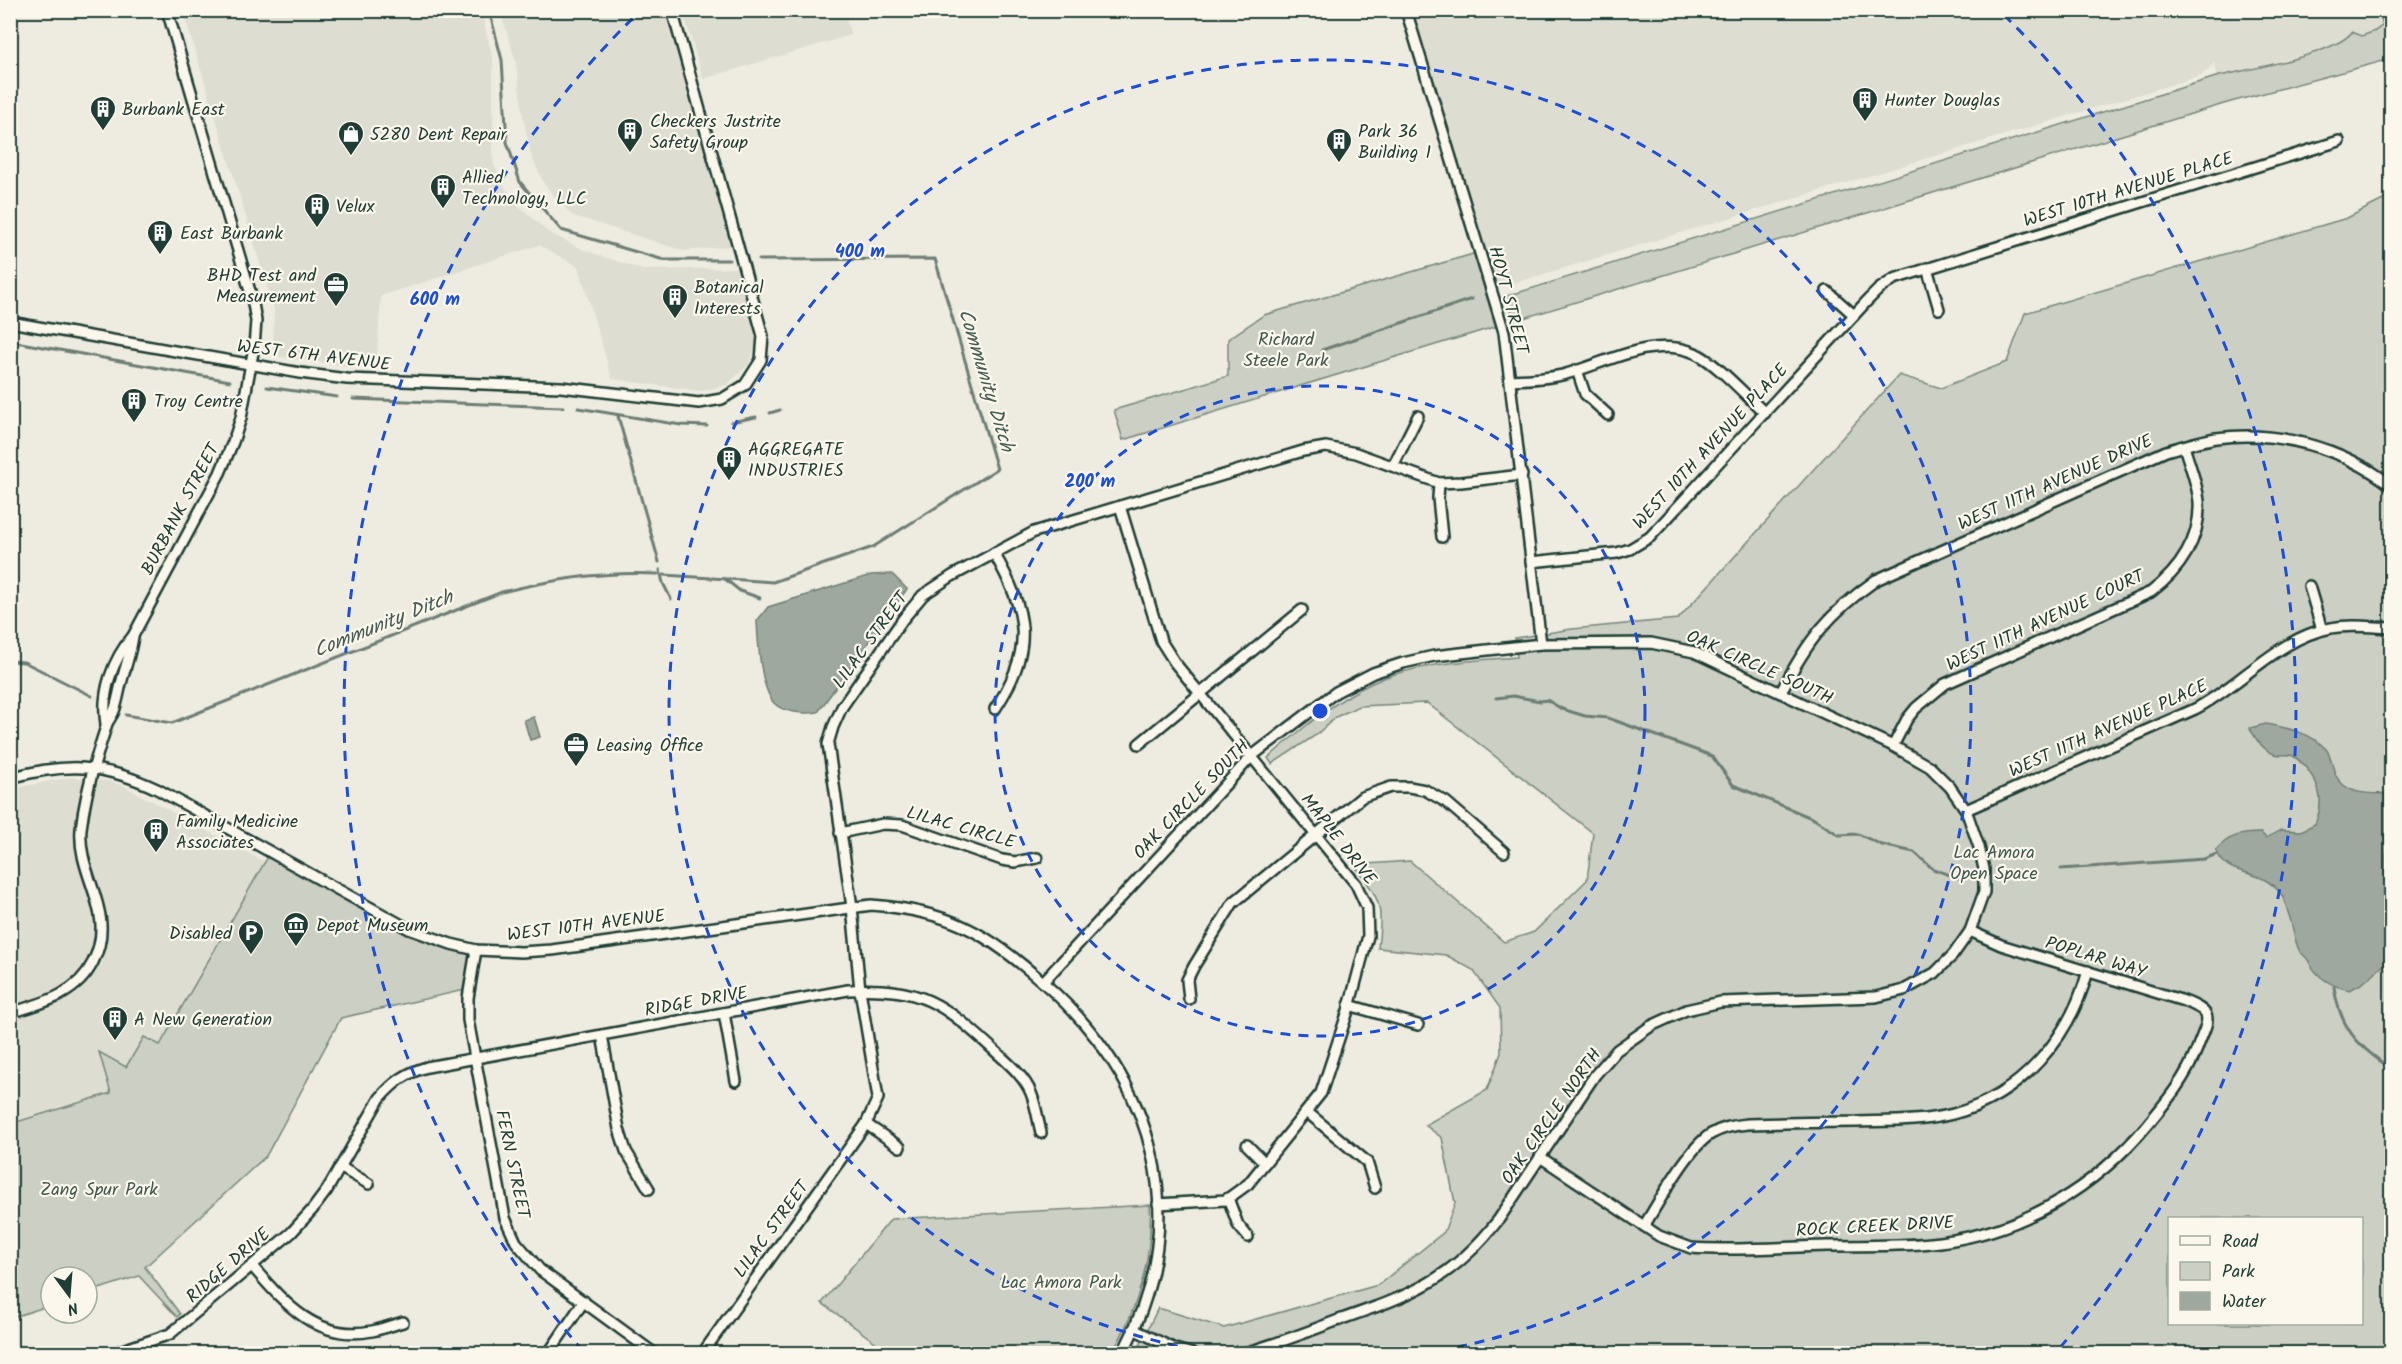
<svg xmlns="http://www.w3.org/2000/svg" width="2402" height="1364" font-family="Kalam,sans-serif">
	<rect width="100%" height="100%" fill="#eeece1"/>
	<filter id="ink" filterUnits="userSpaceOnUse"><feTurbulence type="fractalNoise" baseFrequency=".0167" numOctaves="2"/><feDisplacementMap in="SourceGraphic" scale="12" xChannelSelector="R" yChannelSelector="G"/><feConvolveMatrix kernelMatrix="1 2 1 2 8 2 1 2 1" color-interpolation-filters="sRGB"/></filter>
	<g filter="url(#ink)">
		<!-- built -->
		<g fill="#ddddd2">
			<path d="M 2378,10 L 2383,25 L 2375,31 L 2323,50 L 2216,77 L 2214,62 L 2210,69 L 2200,76 L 1491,290 L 1405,11 Z"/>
			<path d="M 183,11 L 481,11 L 493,59 L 493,163 L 511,199 L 548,232 L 584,250 L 643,270 L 738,268 L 758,338 L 749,364 L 727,385 L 700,391 L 612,379 L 579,267 L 539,245 L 381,296 L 376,370 L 273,356 L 274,309 Z"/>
			<path d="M 500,11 L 664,11 L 732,246 L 684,251 L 571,215 L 544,184 L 531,155 L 523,116 L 516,62 Z"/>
			<path d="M 683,11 L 683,10 L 873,11 L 846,19 L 851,35 L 703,79 Z"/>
			<path d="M 71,777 L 109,781 L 124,786 L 265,862 L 137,1084 L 11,1124 L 10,789 Z"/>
		</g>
		<!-- green -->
		<g fill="#cbcfc4" stroke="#75867c" stroke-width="1.5" fill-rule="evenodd">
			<path d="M 2378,11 L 2391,11 L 2391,59 L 2227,103 L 1514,321 L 1507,296 L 2216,77 C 2247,69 2335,55 2352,32 L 2362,36 L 2375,31 L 2383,25 Z"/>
			<path d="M 2391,196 L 2391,1353 L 1136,1354 L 1158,1308 L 1224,1328 L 1378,1285 L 1444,1232 L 1455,1203 L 1442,1138 L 1425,1125 L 1487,1090 L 1501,1053 L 1500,1008 L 1473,970 L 1446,955 L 1378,948 C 1383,903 1381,901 1354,865 L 1410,861 L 1504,942 L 1534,932 L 1587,880 L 1593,833 L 1427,703 L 1359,706 L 1336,717 L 1316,735 L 1272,764 L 1268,758 C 1300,730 1334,701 1372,683 C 1414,663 1472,661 1517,657 L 1515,638 L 1572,629 L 1678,619 L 1899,375 L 1941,388 L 2007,362 L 2025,313 L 2347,218 ZM 2170,1218 L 2362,1218 L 2362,1324 L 2170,1324 Z"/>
			<path d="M 1480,252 L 1501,325 L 1123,440 L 1114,410 L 1228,376 L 1228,339 L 1264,315 Z"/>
			<path d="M 270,853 L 398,924 L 476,950 L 469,989 L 341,1018 L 266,1156 L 145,1267 L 180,1314 L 177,1317 L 139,1276 L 87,1293 L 87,1277 L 51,1277 L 51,1305 L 11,1318 L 10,1124 L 111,1093 L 99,1052 L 126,1067 L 144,1037 L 160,1045 Z"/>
			<path d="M 1150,1205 C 1153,1257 1138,1309 1112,1353 L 890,1353 L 822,1303 L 891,1219 Z"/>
		</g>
		<!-- water -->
		<g fill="#9fa89f" stroke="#6c7d74" stroke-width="1.5">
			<path d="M 892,574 L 907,589 L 818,712 C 805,714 783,713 774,703 C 760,687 758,641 757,621 L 768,607 L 871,575 Z"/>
			<path d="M 534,717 L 540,737 L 530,740 L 524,720 Z"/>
			<path d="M 2266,724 C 2287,728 2310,732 2326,749 C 2332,756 2332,768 2336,776 C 2348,797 2372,793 2391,794 L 2391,843 L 2386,855 L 2385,869 L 2391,890 L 2391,959 L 2363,983 L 2350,990 C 2332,987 2316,977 2308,960 C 2306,956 2301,954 2299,950 C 2294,939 2293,926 2289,915 C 2286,908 2285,899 2281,894 C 2260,865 2227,880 2216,850 C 2229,835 2242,833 2261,833 L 2266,838 L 2281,830 L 2301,831 L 2315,824 C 2324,803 2321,787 2307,769 C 2302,764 2299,759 2293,756 C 2288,754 2285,755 2279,755 C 2266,754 2255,739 2250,728 Z"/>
		</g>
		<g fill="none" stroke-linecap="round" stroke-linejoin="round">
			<!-- stream -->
			<g stroke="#6c7d74" stroke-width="3">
				<path d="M 489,10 L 502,60 L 507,142 L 520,182 L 561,230 L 664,260 L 729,260"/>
				<path d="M 10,341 L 230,381"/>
				<path d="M 1322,350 L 1472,299"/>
				<path d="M 267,387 L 337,397"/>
				<path d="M 353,399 L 563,407"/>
				<path d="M 578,408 L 681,425 L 707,426"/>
				<path d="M 770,413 L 780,410"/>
				<path d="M 618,416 L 659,562"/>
				<path d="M 731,422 L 756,417"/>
				<path d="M 660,570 L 663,583 L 671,599"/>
				<path d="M 664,575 L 773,582 L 873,547 L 997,469 L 935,259 L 759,260"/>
				<path d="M 725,579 L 740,591 L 760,598"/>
				<path d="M 10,661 L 24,662 L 92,696"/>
				<path d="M 1496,698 L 1513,696 L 1540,701 L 1547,700 L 1562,709 L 1585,716 L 1608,718 L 1712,756 L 1733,785 L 1814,819 L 1839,835 L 1858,834 L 1882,845 L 1914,852 L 1933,869 L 1961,879"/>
				<path d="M 126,715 L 172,723 L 502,592 C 553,579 606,571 658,574"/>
				<path d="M 2061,869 L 2204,859 L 2217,854"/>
				<path d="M 2334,987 C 2340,1028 2358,1047 2392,1069"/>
			</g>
			<defs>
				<g id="street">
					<path d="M 1406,10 L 1504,332 L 1541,644"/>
					<path d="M 1927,268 L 1939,309"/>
					<path d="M 1827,291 L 1854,315"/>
					<path d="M 10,322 L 300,373 L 347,379 L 561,387 L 699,403 L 722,399 L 745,385 L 761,360 L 763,336 L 672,10"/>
					<path d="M 1577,370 L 1585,394 L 1608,415"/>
					<path d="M 1511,380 C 1529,379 1548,379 1566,374 C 1606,363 1654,335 1695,353 C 1717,363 1746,396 1765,413"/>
					<path d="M 1393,466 L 1418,416"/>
					<path d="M 1439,483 L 1438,498 L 1442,537"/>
					<path d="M 1120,506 L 1161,641 L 1175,663 L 1356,884 L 1367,908 L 1368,936 L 1348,1011 L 1321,1093 L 1248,1184 L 1226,1200 L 1158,1204"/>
					<path d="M 994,553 C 1028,613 1035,649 995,709"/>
					<path d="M 1531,562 L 1617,553 L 1630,549 L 1650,537 L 1867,301 L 1879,289 L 1894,279 L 2339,141"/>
					<path d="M 2309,586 L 2322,630"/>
					<path d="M 1781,692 C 1807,641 1829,613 1876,580 L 2166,451 C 2183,446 2199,441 2216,438 C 2278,430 2342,447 2392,486"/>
					<path d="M 106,724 C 101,693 112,660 133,636 L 220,473 L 233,442 L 241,418 L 254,347 L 256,321 L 252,298 L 167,10"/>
					<path d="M 1139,744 L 1302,610"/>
					<path d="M 1893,746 L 1907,719 L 1916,708 L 1945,684 L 2151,592 C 2180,570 2201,539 2199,501 C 2197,482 2189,464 2184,446"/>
					<path d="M 10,778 C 67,762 104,764 157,789 L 409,929 L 451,944 L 476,950 L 521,952 L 552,950 L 871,905 C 950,911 986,932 1045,984 C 1156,1082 1194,1218 1122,1354"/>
					<path d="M 1966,810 L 2195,709 C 2240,686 2279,637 2331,628 C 2350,624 2372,627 2392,628"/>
					<path d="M 840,833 L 883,824 L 902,825 L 1002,860 L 1015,862 L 1037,858"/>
					<path d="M 476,950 L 468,998 L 468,1020 L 505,1218 L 516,1242 L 540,1270 L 655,1354"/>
					<path d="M 1043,982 L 1252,756 L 1336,692 L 1373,673 L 1403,663 L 1434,656 L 1541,644 L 1651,643 L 1694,652 L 1893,746 L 1930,767 L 1950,787 L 1966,810 L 1979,847 L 1984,869 L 1984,892 L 1970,931 L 1953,955 L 1935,973 L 1904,990 L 1876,997 L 1721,1002 L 1686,1010 L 1651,1026 L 1617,1050 L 1595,1075 L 1499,1219 C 1451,1282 1408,1296 1336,1321 C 1305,1333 1274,1345 1241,1354"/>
					<path d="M 1189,999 L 1187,980 L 1194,966 L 1233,903 L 1362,797 L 1391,787 L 1409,787 L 1425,790 L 1446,802 L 1504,852"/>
					<path d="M 1349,1005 L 1418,1025"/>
					<path d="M 10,1013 C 43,1003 77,995 93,962 C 118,912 77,877 81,829 C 85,795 95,760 106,727 C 107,721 112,717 114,711 C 118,701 119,690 122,680 C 126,665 131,652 133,636"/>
					<path d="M 724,1013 L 736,1081"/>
					<path d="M 602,1035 L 619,1129 L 626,1151 L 649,1189"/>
					<path d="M 1307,1112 L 1367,1162 L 1375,1188"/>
					<path d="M 866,1124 L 900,1147"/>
					<path d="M 1247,1145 L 1265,1163"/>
					<path d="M 1540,1157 L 1659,1236 L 1691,1248 C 1736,1251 1782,1247 1827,1246 C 1864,1245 1903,1247 1940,1242 C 2023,1231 2095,1188 2148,1124 C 2167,1101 2186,1078 2197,1049 C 2207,1020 2218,1014 2184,1001 L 2001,945 L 1970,931"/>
					<path d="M 340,1167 L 369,1184"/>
					<path d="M 1228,1198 L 1238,1225 L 1248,1237"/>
					<path d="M 1644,1226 C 1659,1202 1688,1148 1711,1134 C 1723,1127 1735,1125 1748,1124 C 1784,1123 1821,1122 1857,1122 C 1889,1121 1921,1122 1953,1114 C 2021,1096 2070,1038 2088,971"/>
					<path d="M 252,1266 C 284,1303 317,1342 372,1331 C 382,1329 393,1325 403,1322"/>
					<path d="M 1133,1329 L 1175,1349 L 1193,1354"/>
					<path d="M 111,1354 L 170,1334 L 291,1233 L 312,1210 L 327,1190 L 380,1098 C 394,1082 406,1073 427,1067 L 848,990 C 921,986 943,1003 995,1051 C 1008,1063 1024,1076 1031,1093 C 1036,1105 1038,1120 1041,1133"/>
					<path d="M 548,1354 L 584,1301"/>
					<path d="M 702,1354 L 866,1124 L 878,1098 L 860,990 L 852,907 L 828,744 L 833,727 L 842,707 L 903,619 L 923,595 L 952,576 L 1034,532 L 1303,451 L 1326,447 L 1356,453 L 1439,483 L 1461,482 L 1522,475"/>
				</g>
			</defs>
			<!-- street casing -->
			<use href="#street" stroke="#1f3d34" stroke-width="14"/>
			<!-- street -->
			<use href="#street" stroke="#fbf7ec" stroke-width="9"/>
		</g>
	</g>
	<!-- distance rings -->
	<g fill="none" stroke="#1d4ed8" stroke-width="3" stroke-dasharray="10 8">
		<circle cx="1320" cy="711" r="325"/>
		<path d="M1213 1353A651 651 0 1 1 1427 1353"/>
		<path d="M583 1351A976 976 0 0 1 636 15M2004 15A976 976 0 0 1 2057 1351"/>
	</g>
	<!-- icons -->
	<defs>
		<symbol id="building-pin" viewBox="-11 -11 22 30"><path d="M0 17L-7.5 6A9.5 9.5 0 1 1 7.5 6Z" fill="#1f3d34" stroke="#fbf7ec"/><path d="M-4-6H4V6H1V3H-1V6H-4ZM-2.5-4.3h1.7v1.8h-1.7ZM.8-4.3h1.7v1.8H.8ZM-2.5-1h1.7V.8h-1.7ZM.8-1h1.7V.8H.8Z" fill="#fff"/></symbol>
		<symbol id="shop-pin" viewBox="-11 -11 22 30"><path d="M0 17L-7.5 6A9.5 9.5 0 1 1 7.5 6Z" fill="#1f3d34" stroke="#fbf7ec"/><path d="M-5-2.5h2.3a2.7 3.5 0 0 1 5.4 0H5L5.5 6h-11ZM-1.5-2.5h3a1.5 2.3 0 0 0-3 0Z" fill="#fff"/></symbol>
		<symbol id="office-pin" viewBox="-11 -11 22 30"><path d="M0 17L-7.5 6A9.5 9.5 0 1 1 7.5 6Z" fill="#1f3d34" stroke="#fbf7ec"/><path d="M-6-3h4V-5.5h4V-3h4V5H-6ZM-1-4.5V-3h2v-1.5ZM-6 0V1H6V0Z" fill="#fff"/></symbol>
		<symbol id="museum-pin" viewBox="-11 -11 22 30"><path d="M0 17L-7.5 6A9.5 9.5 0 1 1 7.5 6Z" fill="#1f3d34" stroke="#fbf7ec"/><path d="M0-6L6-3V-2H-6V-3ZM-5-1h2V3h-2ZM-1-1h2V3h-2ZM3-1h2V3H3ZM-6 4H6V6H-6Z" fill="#fff"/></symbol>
		<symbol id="parking-pin" viewBox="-11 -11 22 30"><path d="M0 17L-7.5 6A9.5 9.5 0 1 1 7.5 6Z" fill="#1f3d34" stroke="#fbf7ec"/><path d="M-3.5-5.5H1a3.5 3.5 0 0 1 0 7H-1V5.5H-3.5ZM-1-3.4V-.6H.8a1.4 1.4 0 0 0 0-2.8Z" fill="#fff"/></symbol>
	</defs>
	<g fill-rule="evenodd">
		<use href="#building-pin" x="1850" y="85" width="30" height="40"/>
		<use href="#building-pin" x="88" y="94" width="30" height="40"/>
		<use href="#building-pin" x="615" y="116" width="30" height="40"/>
		<use href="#shop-pin" x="336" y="119" width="30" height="40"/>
		<use href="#building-pin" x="1324" y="126" width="30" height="40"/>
		<use href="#building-pin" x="428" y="172" width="30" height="40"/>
		<use href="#building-pin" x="302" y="191" width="30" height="40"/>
		<use href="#building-pin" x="145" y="218" width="30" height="40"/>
		<use href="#office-pin" x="321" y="270" width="30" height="40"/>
		<use href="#building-pin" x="660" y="282" width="30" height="40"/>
		<use href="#building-pin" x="119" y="386" width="30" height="40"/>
		<use href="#building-pin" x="714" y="444" width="30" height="40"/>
		<use href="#office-pin" x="561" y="730" width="30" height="40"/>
		<use href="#building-pin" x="141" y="816" width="30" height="40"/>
		<use href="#museum-pin" x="281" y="910" width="30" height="40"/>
		<use href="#parking-pin" x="236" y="918" width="30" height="40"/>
		<use href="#building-pin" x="100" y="1004" width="30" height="40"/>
	</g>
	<g text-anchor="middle" stroke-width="4.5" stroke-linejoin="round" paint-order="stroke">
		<!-- poi labels -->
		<g font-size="18" fill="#1f3d34" stroke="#fbf7ec" text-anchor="start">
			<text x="1884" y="106">Hunter Douglas</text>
			<text x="122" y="115">Burbank East</text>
			<text x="650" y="127">Checkers Justrite<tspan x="650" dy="21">Safety Group</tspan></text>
			<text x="1358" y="137">Park 36<tspan x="1358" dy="21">Building 1</tspan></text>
			<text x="370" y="140">5280 Dent Repair</text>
			<text x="462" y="183">Allied<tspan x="462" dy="21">Technology, LLC</tspan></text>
			<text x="336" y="212">Velux</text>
			<text x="180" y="239">East Burbank</text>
			<text x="316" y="281" text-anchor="end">BHD Test and<tspan x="316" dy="21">Measurement</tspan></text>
			<text x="694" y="293">Botanical<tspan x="694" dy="21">Interests</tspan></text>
			<text x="154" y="407">Troy Centre</text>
			<text x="748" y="455">AGGREGATE<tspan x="748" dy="21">INDUSTRIES</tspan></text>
			<text x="596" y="751">Leasing Office</text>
			<text x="176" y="827">Family Medicine<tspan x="176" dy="21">Associates</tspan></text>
			<text x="316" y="931">Depot Museum</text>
			<text x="232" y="939" text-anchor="end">Disabled</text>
			<text x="134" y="1025">A New Generation</text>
		</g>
		<!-- street labels -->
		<g font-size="18" fill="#1f3d34" stroke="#fbf7ec">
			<text transform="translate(2128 189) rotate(-17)" y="6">WEST 10TH AVENUE PLACE</text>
			<text transform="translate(1509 300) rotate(75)" y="6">HOYT STREET</text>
			<text transform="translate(314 355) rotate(7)" y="6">WEST 6TH AVENUE</text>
			<text transform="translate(1710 446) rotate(-47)" y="6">WEST 10TH AVENUE PLACE</text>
			<text transform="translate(2055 482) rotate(-24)" y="6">WEST 11TH AVENUE DRIVE</text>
			<text transform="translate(180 509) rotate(-62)" y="6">BURBANK STREET</text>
			<text transform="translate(2045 620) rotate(-25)" y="6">WEST 11TH AVENUE COURT</text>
			<text transform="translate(870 640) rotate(-54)" y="6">LILAC STREET</text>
			<text transform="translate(1760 667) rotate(24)" y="6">OAK CIRCLE SOUTH</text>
			<text transform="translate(2108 728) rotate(-24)" y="6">WEST 11TH AVENUE PLACE</text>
			<text transform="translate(1191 799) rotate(-46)" y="6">OAK CIRCLE SOUTH</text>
			<text transform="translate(961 827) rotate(16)" y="6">LILAC CIRCLE</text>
			<text transform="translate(1339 839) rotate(52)" y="6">MAPLE DRIVE</text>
			<text transform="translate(586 925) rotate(-7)" y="6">WEST 10TH AVENUE</text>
			<text transform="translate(2096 957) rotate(17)" y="6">POPLAR WAY</text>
			<text transform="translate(696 1001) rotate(-10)" y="6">RIDGE DRIVE</text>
			<text transform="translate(1551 1116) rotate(-55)" y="6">OAK CIRCLE NORTH</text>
			<text transform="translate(513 1164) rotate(78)" y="6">FERN STREET</text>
			<text transform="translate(1875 1226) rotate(-3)" y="6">ROCK CREEK DRIVE</text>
			<text transform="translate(771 1229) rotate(-54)" y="6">LILAC STREET</text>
			<text transform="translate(228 1265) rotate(-41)" y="6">RIDGE DRIVE</text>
		</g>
		<!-- park labels -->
		<g font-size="18" fill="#415a51" stroke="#fbf7ec">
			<text x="1286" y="345">Richard<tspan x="1286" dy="21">Steele Park</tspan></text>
			<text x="1994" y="858">Lac Amora<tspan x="1994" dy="21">Open Space</tspan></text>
			<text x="99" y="1195">Zang Spur Park</text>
			<text x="1061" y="1288">Lac Amora Park</text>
		</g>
		<!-- water labels -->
		<g font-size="20" font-style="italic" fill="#455d54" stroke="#fbf7ec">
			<text transform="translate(987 380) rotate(73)" y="7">Community Ditch</text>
			<text transform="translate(383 623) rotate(-22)" y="7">Community Ditch</text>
		</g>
	</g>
	<circle cx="1320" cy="711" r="9" fill="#1d4ed8" stroke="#fbf7ec" stroke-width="3"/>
	<g font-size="18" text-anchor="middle" font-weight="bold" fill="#1d4ed8" stroke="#fbf7ec" stroke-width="4.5" stroke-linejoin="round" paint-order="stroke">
		<text x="860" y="257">400 m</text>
		<text x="435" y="305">600 m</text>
		<text x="1090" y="487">200 m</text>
	</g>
	<!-- margin -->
	<rect width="2402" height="1364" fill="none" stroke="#fbf7ec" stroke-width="36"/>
	<rect x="18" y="18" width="2366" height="1328" fill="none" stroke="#1f3d34" stroke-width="2" filter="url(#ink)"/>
	<!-- legend -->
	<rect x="2168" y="1217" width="195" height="108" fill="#fbf7ec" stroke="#a3ada2" stroke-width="1.5"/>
	<rect x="2180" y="1236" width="30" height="9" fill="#fbf7ec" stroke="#a3ada2" stroke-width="1.5"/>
	<text x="2222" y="1247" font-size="18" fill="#1f3d34">Road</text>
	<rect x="2180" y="1262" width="30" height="18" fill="#cbcfc4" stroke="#a3ada2" stroke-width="1.5"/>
	<text x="2222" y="1277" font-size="18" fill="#1f3d34">Park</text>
	<rect x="2180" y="1292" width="30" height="18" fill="#9fa89f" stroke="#a3ada2" stroke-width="1.5"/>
	<text x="2222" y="1307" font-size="18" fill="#1f3d34">Water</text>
	<!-- north arrow -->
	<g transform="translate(69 1295) rotate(164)"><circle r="28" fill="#fbf7ec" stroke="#a3ada2" stroke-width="1.5"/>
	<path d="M0-4.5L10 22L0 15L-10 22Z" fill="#1f3d34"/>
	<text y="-9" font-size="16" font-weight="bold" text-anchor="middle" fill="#1f3d34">N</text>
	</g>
</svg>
